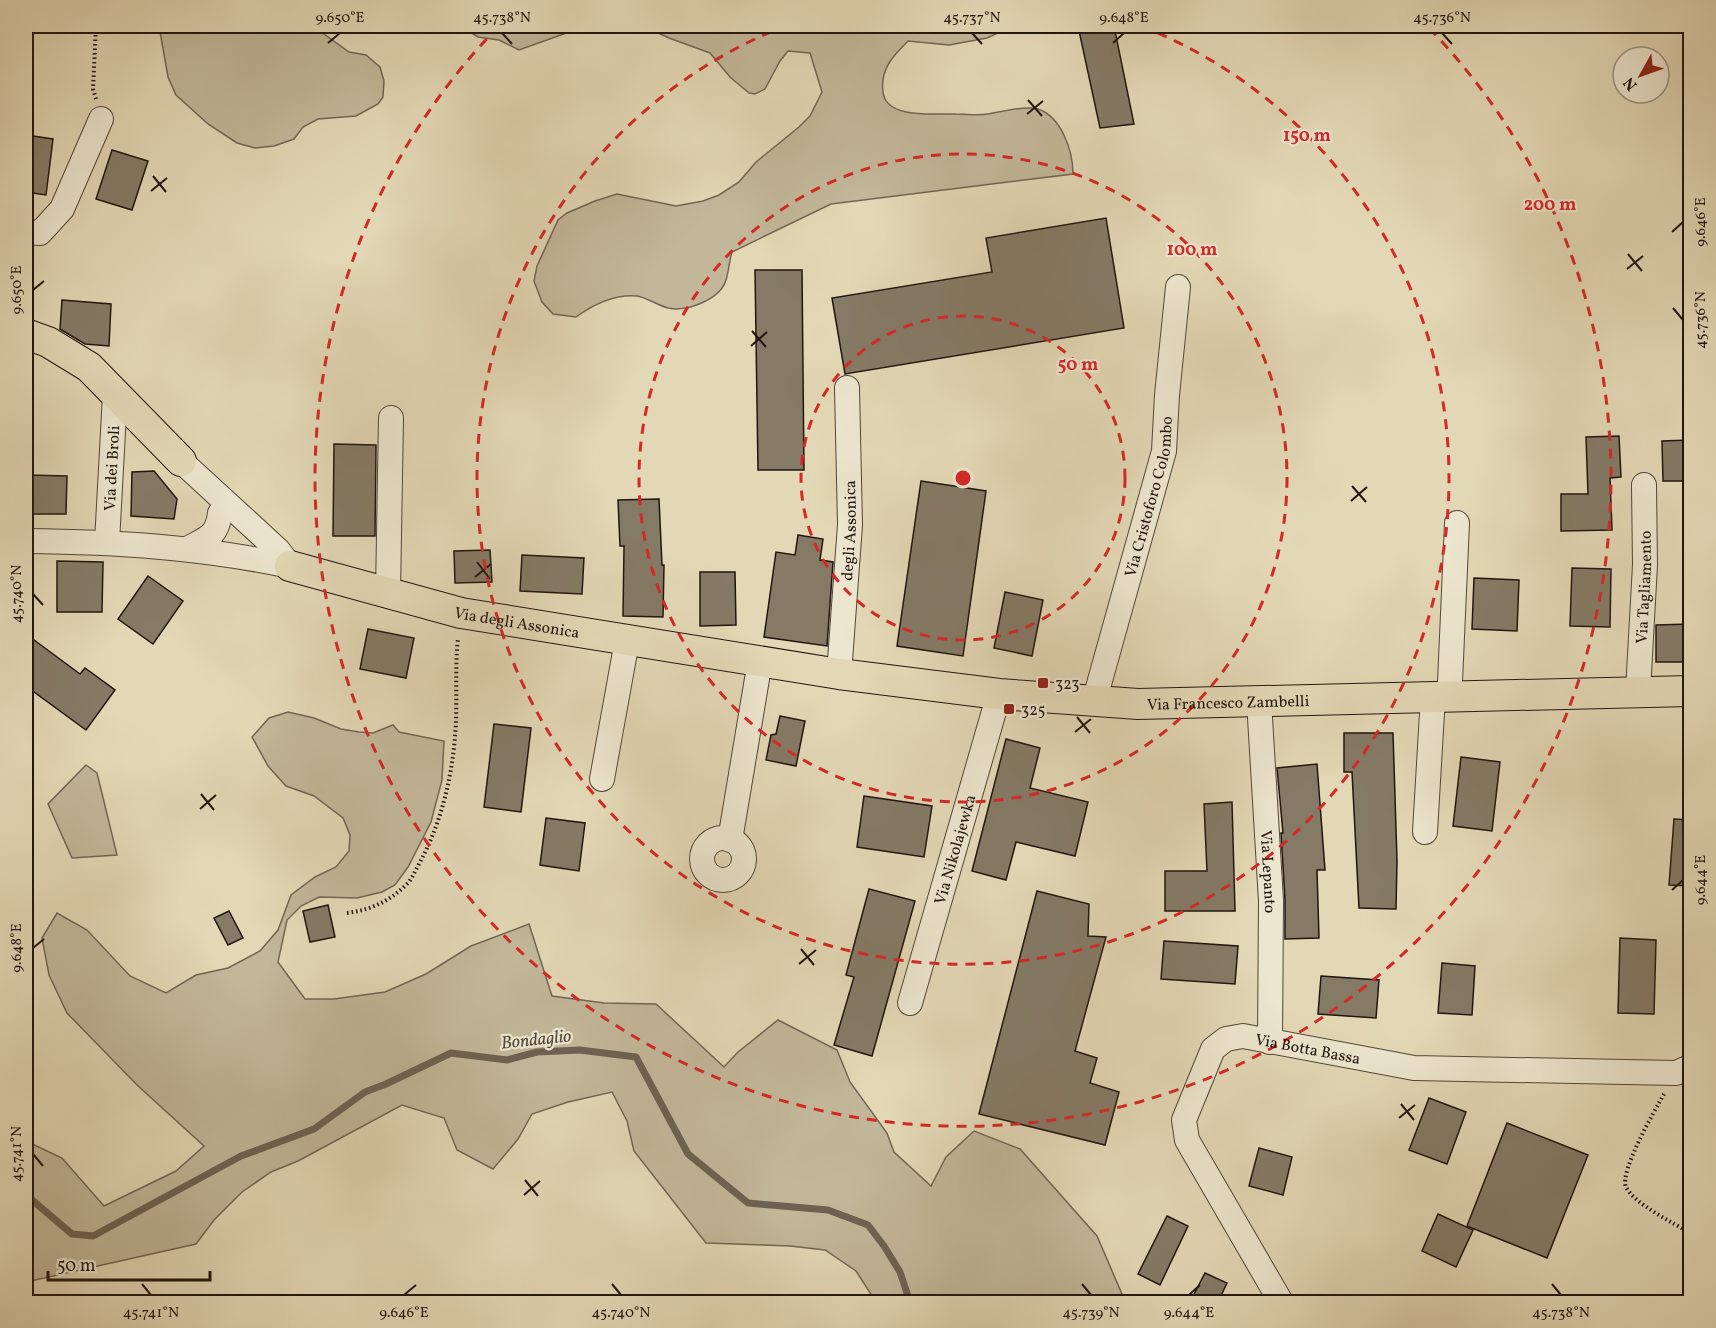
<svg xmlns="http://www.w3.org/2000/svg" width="1716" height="1328" font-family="Vollkorn,serif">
	<rect width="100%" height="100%" fill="#e3d8b5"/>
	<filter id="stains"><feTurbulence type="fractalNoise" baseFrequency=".00333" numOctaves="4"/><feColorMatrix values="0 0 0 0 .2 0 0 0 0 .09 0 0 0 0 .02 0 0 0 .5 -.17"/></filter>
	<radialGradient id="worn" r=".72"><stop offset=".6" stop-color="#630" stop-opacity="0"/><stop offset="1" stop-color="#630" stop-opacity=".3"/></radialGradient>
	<!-- green -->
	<g fill="#c2b799" stroke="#716655" stroke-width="1.5">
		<path d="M 159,26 L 313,26 L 349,52 L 366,55 L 380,67 L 384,81 L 383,97 L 378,104 L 356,116 L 318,119 L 303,127 L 294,139 L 274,146 L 255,148 L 237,143 L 208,124 L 176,95 L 168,77 Z"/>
		<path d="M 460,26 L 586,26 L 519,50 L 499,40 L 478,37 Z"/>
		<path d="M 643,26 L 1013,26 L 987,38 L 949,45 L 908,41 C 893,56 880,69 883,92 C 886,120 936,113 956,114 C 966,114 977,116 988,114 C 1000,112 1026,105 1038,109 C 1062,117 1073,152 1073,174 L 831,204 L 732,252 C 729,261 729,271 726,280 C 720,300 686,312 668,308 C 657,305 648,298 637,296 C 614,294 594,304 576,317 L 553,314 L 542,302 L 534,281 L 537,266 L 558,220 L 567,213 L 595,201 L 617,194 L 676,206 L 703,201 L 719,195 L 739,182 L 756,162 L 799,127 L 810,116 L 822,92 L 810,53 L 788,51 L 780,61 L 765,89 L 755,94 L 749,93 L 730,77 L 710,53 L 669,38 Z"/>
		<path d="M 288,712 L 314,718 L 341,729 L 359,732 L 373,733 L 393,725 L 399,732 L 444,741 L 442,780 L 431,822 L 408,867 L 395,885 L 382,892 L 357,898 L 319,897 L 301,906 L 287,920 L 278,962 L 305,999 L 334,999 L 385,992 L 426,974 L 471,946 L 529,924 L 552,996 L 604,1003 L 656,1004 L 724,1067 L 738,1052 L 778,1020 L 837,1050 L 850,1082 L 887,1133 L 894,1152 L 931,1186 L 946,1157 L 974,1131 L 1020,1149 L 1097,1236 L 1122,1294 L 1132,1302 L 876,1302 L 856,1271 L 825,1250 L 790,1246 L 706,1243 L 634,1151 L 627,1121 L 612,1092 L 568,1102 L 532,1114 L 518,1139 L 493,1169 L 457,1150 L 444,1118 L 402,1105 L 298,1161 L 271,1172 L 242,1192 L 214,1220 L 196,1244 L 26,1282 L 26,1141 L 62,1158 L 104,1206 L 176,1171 L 204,1146 L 137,1085 L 67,1013 L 49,975 L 42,938 L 57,913 L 87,930 L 130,976 L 166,993 L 196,975 L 228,968 L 260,951 L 278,930 L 291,895 L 315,877 L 336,867 L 349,851 L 350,835 L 343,818 L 314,796 L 286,786 L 268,766 L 252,737 L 269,718 Z"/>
		<path d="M 86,765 L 97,773 L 117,855 L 72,858 L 48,804 Z"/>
	</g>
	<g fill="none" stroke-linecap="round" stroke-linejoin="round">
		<!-- stream -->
		<path stroke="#6d6252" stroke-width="7" d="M 26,1199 L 32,1200 L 72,1234 L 93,1236 L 241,1156 L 314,1129 L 365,1092 L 386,1084 L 451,1053 L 507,1060 L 537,1052 L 580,1050 L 636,1057 L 688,1154 L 748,1203 L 828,1210 L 868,1225 L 884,1246 L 900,1272 L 910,1302"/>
	</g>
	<!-- building -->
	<g fill="#857a66" stroke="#201511" stroke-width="1.5">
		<path d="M 1078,26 L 1114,26 L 1134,124 L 1100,128 Z"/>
		<path d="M 26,135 L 53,139 L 46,195 L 26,192 Z"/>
		<path d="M 112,150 L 148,161 L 132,210 L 96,199 Z"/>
		<path d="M 1106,218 L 1124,328 L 845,374 L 832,298 L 992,272 L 986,238 Z"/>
		<path d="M 755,270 L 802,270 L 804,470 L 758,470 Z"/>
		<path d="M 62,300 L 111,304 L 109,346 L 85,344 L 60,329 Z"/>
		<path d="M 1619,436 L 1621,477 L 1610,478 L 1612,530 L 1561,531 L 1561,494 L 1588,494 L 1586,437 Z"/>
		<path d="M 1690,440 L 1690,481 L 1663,481 L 1662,441 Z"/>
		<path d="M 334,444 L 376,445 L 375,536 L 333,536 Z"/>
		<path d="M 154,471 L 177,499 L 174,519 L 131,516 L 132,472 Z"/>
		<path d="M 26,475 L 67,476 L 66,514 L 26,514 Z"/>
		<path d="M 921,481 L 986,491 L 963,656 L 897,646 Z"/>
		<path d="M 659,499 L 662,565 L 664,565 L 663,617 L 623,616 L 624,546 L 620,546 L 618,500 Z"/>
		<path d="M 798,535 L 823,539 L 820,560 L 833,562 L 827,646 L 764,637 L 776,552 L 795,555 Z"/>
		<path d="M 490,550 L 492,582 L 455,583 L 454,551 Z"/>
		<path d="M 522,555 L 584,558 L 582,594 L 520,591 Z"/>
		<path d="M 57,561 L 103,562 L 102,612 L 57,612 Z"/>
		<path d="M 1572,568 L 1611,569 L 1610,627 L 1570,626 Z"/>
		<path d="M 700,572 L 735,572 L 736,625 L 700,626 Z"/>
		<path d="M 148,576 L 183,601 L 153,644 L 118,619 Z"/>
		<path d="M 1474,578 L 1519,580 L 1517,631 L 1472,629 Z"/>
		<path d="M 1005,592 L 1043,600 L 1032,656 L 994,648 Z"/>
		<path d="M 1690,624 L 1690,662 L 1656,662 L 1656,625 Z"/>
		<path d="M 368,629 L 414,638 L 406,678 L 360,669 Z"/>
		<path d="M 26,634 L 80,674 L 85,668 L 115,690 L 86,730 L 26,686 Z"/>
		<path d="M 780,716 L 805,721 L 796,766 L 766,760 L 771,735 L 776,734 Z"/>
		<path d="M 494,724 L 531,728 L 521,812 L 484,807 Z"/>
		<path d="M 1344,733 L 1393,733 L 1397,861 L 1396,909 L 1359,908 L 1352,772 L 1344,772 Z"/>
		<path d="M 1006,739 L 1040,748 L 1030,788 L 1088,802 L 1075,856 L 1016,842 L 1006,880 L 972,871 Z"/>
		<path d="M 1461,757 L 1500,762 L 1492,831 L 1453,826 Z"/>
		<path d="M 1317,764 L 1325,870 L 1317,870 L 1319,938 L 1285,939 L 1285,900 L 1281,833 L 1283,833 L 1277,768 Z"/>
		<path d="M 864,796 L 932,806 L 924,857 L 857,847 Z"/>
		<path d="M 1232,802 L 1235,911 L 1165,911 L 1165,871 L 1207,871 L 1204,804 Z"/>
		<path d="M 546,818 L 585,823 L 579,871 L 540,865 Z"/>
		<path d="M 1674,819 L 1690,820 L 1690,886 L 1669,885 Z"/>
		<path d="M 869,889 L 915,901 L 872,1056 L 834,1045 L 854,977 L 846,975 Z"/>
		<path d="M 1037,891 L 1089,904 L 1088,936 L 1106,937 L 1075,1051 L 1097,1058 L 1090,1083 L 1119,1092 L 1105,1145 L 979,1114 Z"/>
		<path d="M 328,905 L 335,937 L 310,942 L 303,911 Z"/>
		<path d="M 229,911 L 243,938 L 228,945 L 214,918 Z"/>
		<path d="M 1620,938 L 1656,940 L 1654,1014 L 1618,1013 Z"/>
		<path d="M 1164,941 L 1238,946 L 1235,984 L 1161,979 Z"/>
		<path d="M 1442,963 L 1475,966 L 1472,1015 L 1438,1013 Z"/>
		<path d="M 1321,976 L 1379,980 L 1376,1018 L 1318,1014 Z"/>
		<path d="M 1429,1098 L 1466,1112 L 1447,1164 L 1409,1150 Z"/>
		<path d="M 1507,1123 L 1588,1155 L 1547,1258 L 1467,1226 Z"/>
		<path d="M 1259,1148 L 1292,1157 L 1283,1195 L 1249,1186 Z"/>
		<path d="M 1438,1214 L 1473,1230 L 1456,1267 L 1422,1251 Z"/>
		<path d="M 1167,1216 L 1188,1226 L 1160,1285 L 1138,1274 Z"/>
		<path d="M 1205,1273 L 1227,1283 L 1218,1302 L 1190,1302 Z"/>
	</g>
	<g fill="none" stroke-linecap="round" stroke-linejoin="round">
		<defs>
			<g id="minor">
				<path d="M 26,232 L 40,233 L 62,209 L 101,119"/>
				<path d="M 181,461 L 278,550 L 290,566"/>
				<path d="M 26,541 C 116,542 200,547 290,566"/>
				<path id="s1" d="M 107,542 L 115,395"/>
				<path d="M 187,549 C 207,538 217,537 220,513"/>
				<path d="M 388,593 L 391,418"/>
				<path id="s2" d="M 839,674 L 850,525 L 847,388"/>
				<path id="s3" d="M 1638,691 L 1645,565 L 1644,485"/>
				<path d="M 1448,696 L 1450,682 L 1457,523"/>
				<path id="s4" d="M 1259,701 L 1271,901 L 1270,1042"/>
				<path id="s5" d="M 1094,702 L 1164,451 L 1167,395 L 1178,287"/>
				<path d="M 602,779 L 627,641"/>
				<path d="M 1425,832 L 1433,696"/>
				<circle cx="723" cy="859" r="21"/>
				<path d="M 730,840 L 760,661"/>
				<path id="s6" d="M 910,1003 L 999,694"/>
				<path id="s7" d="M 1281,1302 L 1187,1140 L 1184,1120 L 1213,1049 L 1226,1039 L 1243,1036 L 1414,1068 L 1676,1073 L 1690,1067"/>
			</g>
			<g id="major">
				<path d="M 26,334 L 48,342 L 89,367 L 181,461"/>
				<path id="s8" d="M 290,566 L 461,613 L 839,674 L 999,694 L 1138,704 L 1690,691"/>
			</g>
		</defs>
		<!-- minor casing -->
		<use href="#minor" stroke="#51463a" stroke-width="26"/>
		<!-- major casing -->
		<use href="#major" stroke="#201511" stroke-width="32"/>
		<!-- path -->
		<g stroke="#201511" stroke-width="4" stroke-dasharray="1.5 3" stroke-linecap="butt">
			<path d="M 96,99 L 93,89 L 96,26"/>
			<path d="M 347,913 C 371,910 390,901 407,884 C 412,879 415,871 419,864 C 443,820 454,770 456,720 C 457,692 455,665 458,638"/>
			<path d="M 1664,1094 C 1655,1110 1619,1172 1626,1187 C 1634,1204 1674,1223 1690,1233"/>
		</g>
		<!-- minor -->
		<use href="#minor" stroke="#ede6cf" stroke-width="24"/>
		<!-- major -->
		<use href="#major" stroke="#e3d8b5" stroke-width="30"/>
	</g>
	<!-- ticks -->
	<path fill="none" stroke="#201511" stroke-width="2" d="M 502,33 L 512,44M 972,33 L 982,44M 1442,33 L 1452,44M 328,43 L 340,33M 1113,43 L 1124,33M 1028,100 L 1042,116M 1027,114 L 1043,101M 153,176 L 166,192M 151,191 L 167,178M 1672,232 L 1683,222M 1628,254 L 1642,271M 1627,269 L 1643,256M 33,290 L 44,281M 1673,308 L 1683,320M 752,331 L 766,347M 751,346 L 767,332M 1352,486 L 1366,502M 1351,501 L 1367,487M 477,562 L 490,579M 475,577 L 491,564M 33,594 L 43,605M 1077,717 L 1090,733M 1075,732 L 1091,719M 201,794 L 214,810M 200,809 L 216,795M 1672,890 L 1683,880M 33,948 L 44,939M 801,949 L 814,965M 799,964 L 816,950M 1401,1104 L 1414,1120M 1399,1118 L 1415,1105M 33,1154 L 43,1166M 525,1180 L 538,1196M 524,1195 L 540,1181M 142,1284 L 151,1295M 612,1284 L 621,1295M 1082,1284 L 1091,1295M 1552,1284 L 1561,1295M 404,1295 L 416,1285M 1189,1295 L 1200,1285"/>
	<!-- distance rings -->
	<g fill="none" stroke="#d62828" stroke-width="3" stroke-dasharray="10 8">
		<circle cx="963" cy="478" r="162"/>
		<circle cx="963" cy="478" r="324"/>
		<path d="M1141 26A486 486 0 1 1 785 26"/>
		<path d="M1429 28A648 648 0 1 1 497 28"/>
	</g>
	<!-- markers -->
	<g fill="#8f2418" stroke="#ede6cf" stroke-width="2">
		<rect x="1037" y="677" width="12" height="12" rx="3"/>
		<rect x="1003" y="703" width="12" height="12" rx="3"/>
	</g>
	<g text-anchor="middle" stroke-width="4.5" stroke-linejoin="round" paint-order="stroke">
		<!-- street labels -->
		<g font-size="16" fill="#201511" stroke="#ede6cf">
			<text dy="6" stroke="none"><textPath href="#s1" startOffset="74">Via dei Broli</textPath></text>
			<text dy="6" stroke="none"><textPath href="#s5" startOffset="213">Via Cristoforo Colombo</textPath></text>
			<text dy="6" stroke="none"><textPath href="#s2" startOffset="144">degli Assonica</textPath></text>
			<text dy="6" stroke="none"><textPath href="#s3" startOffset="104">Via Tagliamento</textPath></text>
			<text dy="6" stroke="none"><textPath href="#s8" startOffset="234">Via degli Assonica</textPath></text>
			<text dy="6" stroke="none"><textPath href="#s8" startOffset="951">Via Francesco Zambelli</textPath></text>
			<text dy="6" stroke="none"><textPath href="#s6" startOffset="160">Via Nikolajewka</textPath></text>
			<text dy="6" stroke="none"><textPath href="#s4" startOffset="171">Via Lepanto</textPath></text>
			<text dy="6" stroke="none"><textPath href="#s7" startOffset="384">Via Botta Bassa</textPath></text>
		</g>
		<!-- poi labels -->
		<g font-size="16" fill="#201511" stroke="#ede6cf" text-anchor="start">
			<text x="1055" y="689">323</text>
			<text x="1021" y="715">325</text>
		</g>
		<!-- water labels -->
		<g font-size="18" font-style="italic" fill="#54493c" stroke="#ede6cf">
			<text transform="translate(536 1039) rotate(-6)" y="6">Bondaglio</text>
		</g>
	</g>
	<circle cx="963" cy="478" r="9" fill="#d62828" stroke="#ede6cf" stroke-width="3"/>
	<g font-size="18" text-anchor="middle" font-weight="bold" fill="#d62828" stroke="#ede6cf" stroke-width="4.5" stroke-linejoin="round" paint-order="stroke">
		<text x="1307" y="141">150 m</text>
		<text x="1550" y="210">200 m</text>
		<text x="1192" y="255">100 m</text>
		<text x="1078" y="370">50 m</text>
	</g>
	<!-- margin -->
	<rect width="1716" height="1328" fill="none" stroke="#e3d8b5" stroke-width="66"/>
	<!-- north arrow -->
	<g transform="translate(1641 75) rotate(230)"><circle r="28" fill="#ede6cf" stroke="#9b9283" stroke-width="1.5"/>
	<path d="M0-4.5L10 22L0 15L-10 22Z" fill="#8f2418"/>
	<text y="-9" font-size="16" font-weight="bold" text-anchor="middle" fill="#201511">N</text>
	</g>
	<!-- scale -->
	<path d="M48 1271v9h162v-9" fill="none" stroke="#201511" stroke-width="3"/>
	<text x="57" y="1271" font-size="18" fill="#201511" stroke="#ede6cf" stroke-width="4.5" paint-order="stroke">50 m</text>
	<rect x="33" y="33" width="1650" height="1262" fill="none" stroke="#201511" stroke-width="2"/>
	<g font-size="15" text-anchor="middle" fill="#201511">
		<text x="340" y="22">9.650°E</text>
		<text x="502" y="22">45.738°N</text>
		<text x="972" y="22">45.737°N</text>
		<text x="1124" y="22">9.648°E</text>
		<text x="1442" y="22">45.736°N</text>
		<text transform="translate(1700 222) rotate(-90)" y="5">9.646°E</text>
		<text transform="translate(16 290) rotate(-90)" y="5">9.650°E</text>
		<text transform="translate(1700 320) rotate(-90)" y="5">45.736°N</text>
		<text transform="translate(16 594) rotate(-90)" y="5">45.740°N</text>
		<text transform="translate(1700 880) rotate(-90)" y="5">9.644°E</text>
		<text transform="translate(16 948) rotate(-90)" y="5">9.648°E</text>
		<text transform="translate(16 1154) rotate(-90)" y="5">45.741°N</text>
		<text x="151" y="1317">45.741°N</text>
		<text x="404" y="1317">9.646°E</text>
		<text x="621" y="1317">45.740°N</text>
		<text x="1091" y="1317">45.739°N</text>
		<text x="1189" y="1317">9.644°E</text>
		<text x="1561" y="1317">45.738°N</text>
	</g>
	<rect width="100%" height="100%" filter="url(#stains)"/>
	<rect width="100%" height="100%" fill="url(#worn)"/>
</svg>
